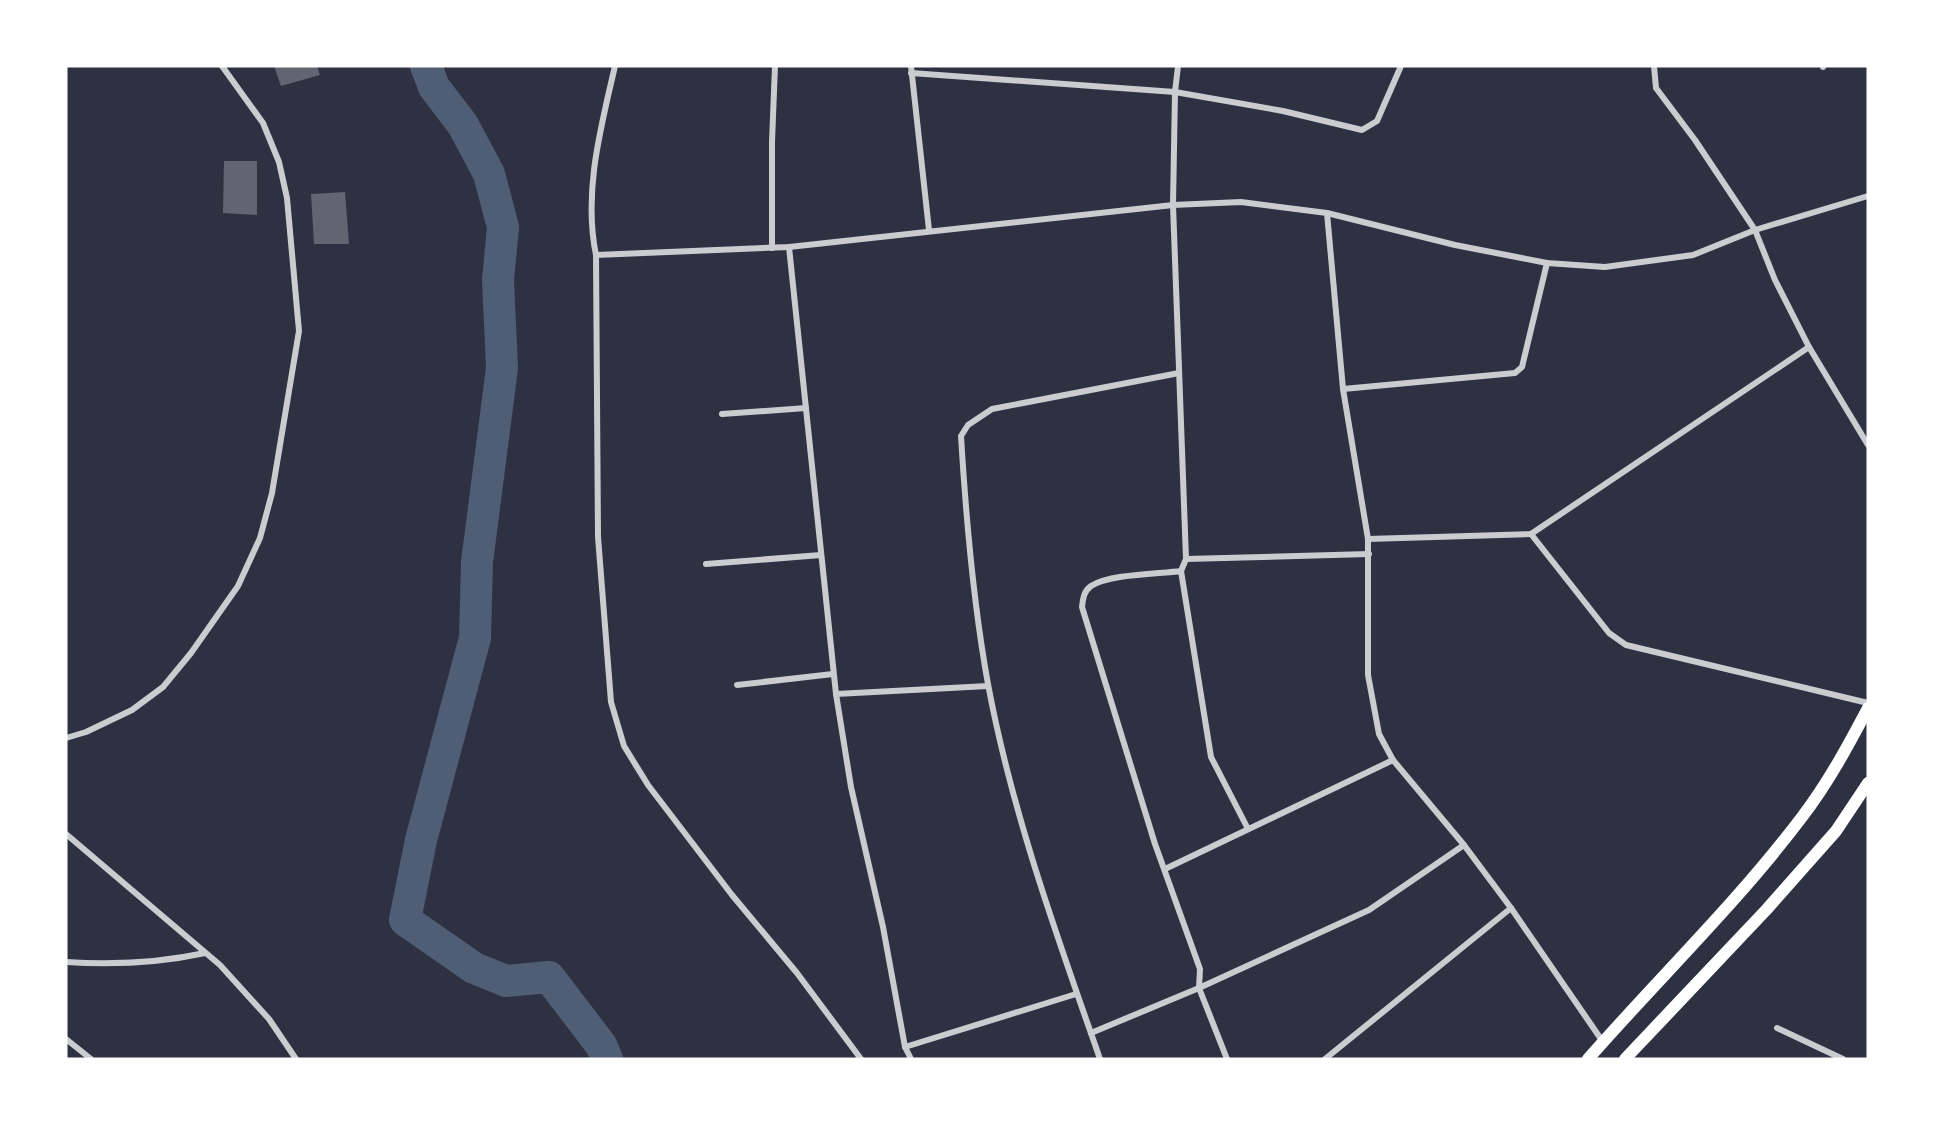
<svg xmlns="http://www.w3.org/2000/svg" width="1934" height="1125" font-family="'Alegreya Sans',sans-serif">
	<rect width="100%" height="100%" fill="#2d3142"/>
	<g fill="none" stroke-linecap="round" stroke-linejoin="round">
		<!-- river -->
		<path stroke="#4f5d75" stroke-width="32" d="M 426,66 L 434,87 L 463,125 L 489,174 L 503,227 L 498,280 L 502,368 L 477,562 L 475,638 L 421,840 L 405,920 L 474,968 L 506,981 L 549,977 L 601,1045 L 607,1059"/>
	</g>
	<!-- building -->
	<g fill="#626471">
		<path d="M 274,66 L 317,66 L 320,75 L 281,86 Z"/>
		<path d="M 224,161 L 257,161 L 257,215 L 223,213 Z"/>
		<path d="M 345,192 L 349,244 L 314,244 L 311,194 Z"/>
	</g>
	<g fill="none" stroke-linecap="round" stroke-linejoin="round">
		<!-- minor -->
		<g stroke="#caccd0" stroke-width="6">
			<path d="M 615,66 C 601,127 583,192 596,255 L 598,537 L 611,702 L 624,746 L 648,785 L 732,895 L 797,973 L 861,1059"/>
			<path d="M 911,66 L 929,230"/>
			<path d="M 1178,66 L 1175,92 L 1173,205 L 1186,559"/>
			<path d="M 1654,66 L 1656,88 L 1695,140 L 1755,230 L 1775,280 L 1809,347 L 1868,445"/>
			<path d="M 1823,67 L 1823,66"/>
			<path d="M 911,73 L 1175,92 L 1283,111 L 1362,130 L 1377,121 L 1401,66"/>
			<path d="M 1327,213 L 1343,389 L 1368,539 L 1368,675 L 1379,734 L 1393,760 L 1464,845 L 1511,908 L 1603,1042"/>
			<path d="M 789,247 L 836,694 L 851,787 L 883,927 L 905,1047 L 911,1059"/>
			<path d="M 772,248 L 772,142 L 775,66"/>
			<path d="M 596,255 L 789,247 L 1173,205 L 1241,202 L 1327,213 L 1455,245 L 1547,263 L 1605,267 L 1693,255 L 1755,230 L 1868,196"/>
			<path d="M 1343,389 L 1515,373 L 1522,367 L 1547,263"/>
			<path d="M 722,414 L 806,408"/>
			<path d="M 1531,534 L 1609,633 L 1626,645 L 1868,703"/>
			<path d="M 1368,539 L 1531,534 L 1809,347"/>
			<path d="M 706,564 L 821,555"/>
			<path d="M 1181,571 C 1158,574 1110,574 1091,586 C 1084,591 1083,598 1082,607 L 1155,844 L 1200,969 L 1199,988 L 1227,1059"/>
			<path d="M 737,685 L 833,674"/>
			<path d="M 836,694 L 988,686"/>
			<path d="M 66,738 L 86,732 L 132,710 L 163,687 L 191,653 L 238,586 L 260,538 L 272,493 L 299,331 L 287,198 L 279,162 L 263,123 L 222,66"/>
			<path d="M 1247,827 L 1211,757 L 1181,571 L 1186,559 L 1369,554"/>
			<path d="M 66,834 L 220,965 L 269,1019 L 296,1059"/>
			<path d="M 1165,869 L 1393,760"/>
			<path d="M 66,962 C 113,965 159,963 205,953"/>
			<path d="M 1777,1028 L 1843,1059"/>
			<path d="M 1091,1033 L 1199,988 L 1369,910 L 1464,845"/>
			<path d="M 66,1039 L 91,1059"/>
			<path d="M 905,1047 L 1076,994"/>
			<path d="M 1100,1059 C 1057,936 1012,813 988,684 C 973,602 966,519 961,436 L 968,425 L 992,409 L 1179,373"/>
			<path d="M 1325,1059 L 1511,908"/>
		</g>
		<!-- primary -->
		<g stroke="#fff" stroke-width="12">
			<path d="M 1588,1059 C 1659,978 1737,903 1802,817 C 1828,783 1848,746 1868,708"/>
			<path d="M 1625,1059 L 1767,909 L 1836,831 L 1868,783"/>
		</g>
	</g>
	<!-- border -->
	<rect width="1934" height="1125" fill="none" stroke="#ffffff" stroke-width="135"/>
</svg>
